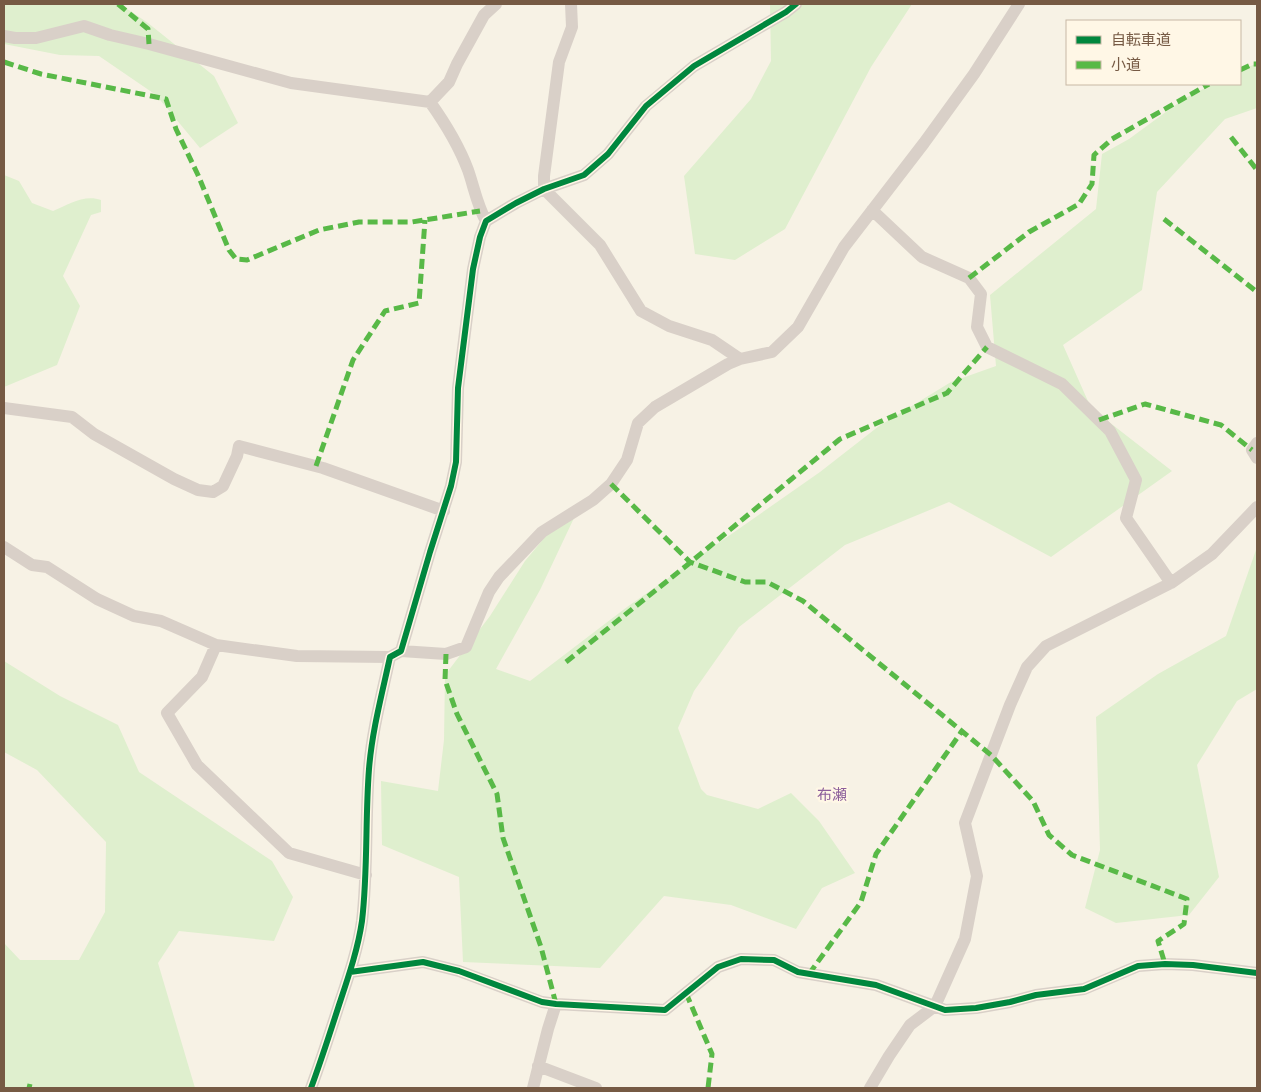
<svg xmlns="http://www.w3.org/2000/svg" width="1261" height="1092" font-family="'Asap Condensed','Noto Sans JP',sans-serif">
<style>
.green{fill:#dfefce}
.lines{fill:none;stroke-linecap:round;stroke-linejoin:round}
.street{stroke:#d9d0c8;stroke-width:12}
.quiet{stroke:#58b947;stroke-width:5;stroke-dasharray:10 5;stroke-linecap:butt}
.cycleway-casing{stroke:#fff7e6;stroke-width:9}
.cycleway{stroke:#00873e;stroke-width:6}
.labels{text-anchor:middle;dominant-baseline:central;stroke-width:4.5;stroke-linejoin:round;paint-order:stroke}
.neighbourhood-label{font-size:15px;fill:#8c5f9b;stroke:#fff7e6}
</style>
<rect width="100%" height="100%" fill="#f7f2e5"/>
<path class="green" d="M4 4H120L148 23 214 76 238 123 200 148 156 95 99 56 60 55 4 44Z
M770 4H912L871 67 785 229 735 260 695 254 684 176 751 99 771 61Z
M1257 63V108L1225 119 1157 192 1142 290 1063 345 1091 408 1172 471 1051 557 949 502 845 545 739 627 694 691 678 728 701 789 707 795 758 809 791 793 819 821 855 873 822 888 796 929 731 905 664 896 600 968 463 962 459 877 382 845 381 781 438 791 444 740 445 675 490 616 525 561 565 513 574 518 540 590 496 669 530 681 627 607 820 472 879 426 951 382 996 366 990 295 1096 209 1102 154 1129 139 1185 98 1213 84H1240V71Z
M4 175 19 181 32 203 53 211C68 205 84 194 101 200V212L91 215 63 276 80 306 57 365 4 387Z
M1257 547V689L1237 701 1197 765 1219 877 1189 915 1116 923 1085 908 1100 850 1096 717 1158 674 1226 636Z
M4 661 60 696 118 725 139 772 272 861 293 897 274 941 179 931 158 963 195 1088H4V943L20 960H79L105 912 106 842 37 770 4 752Z"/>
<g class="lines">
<path class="street" d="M571 4 572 27 559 62 544 176V189L600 245 641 311 669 326 712 340 740 359
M4 36 15 38H36L84 26 110 35 149 44 291 83 430 102C445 123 459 146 468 170 474 187 477 205 486 221
M430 102 449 82 457 64 484 15 496 4
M872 210 922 257 969 278 981 294 977 327 987 347 1062 384 1110 431 1136 480 1126 518 1171 583
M4 408 72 417 94 434 174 479 198 490 213 492 223 486 237 456 239 446 323 468 444 511
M1257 443 1252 450 1257 458
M4 547 32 565 47 567 97 599 134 616 161 621 216 645 297 656 390 657
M216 645 202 677 167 713 197 765 289 853 366 875
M401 651 446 654 466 647 489 592 499 577 542 532 593 500 611 484 627 460 638 423 655 407 728 364 740 359 772 352 798 327 844 247 924 143 974 74 1019 4
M350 972 423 962 459 971 542 1002 556 1004 665 1010 718 967 741 959 774 960 798 972 876 985 945 1010 976 1008 1010 1002 1036 995 1084 989 1138 966 1165 964 1193 965 1257 973
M538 1066 596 1088
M311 1088C321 1061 330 1033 339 1005 348 978 358 949 362 921 368 871 365 820 369 769 372 731 382 694 390 657L401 651 430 552 451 486 456 462 458 388 473 269 480 237 486 221 516 203 544 189 584 175 608 154 646 106 694 66 786 12 796 4
M533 1088 548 1029 556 1004
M870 1088 889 1056 910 1025 935 1006 965 939 977 876 965 823 1010 705 1027 667 1046 646 1171 583 1212 554 1257 507"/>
<path class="quiet" d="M118 4 148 29 149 44
M4 62 41 74 166 99 176 129 198 175 229 250 236 259 247 260 319 230 359 222H412L480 211
M1240 70 1253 64H1257
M1231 137 1257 170
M1164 219 1257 292
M969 278 1029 232 1079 204 1092 184 1094 155 1112 139 1209 84
M1099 420 1145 404 1221 425 1252 450
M316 466 353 360 385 311 419 303 425 220
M611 484 690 562 745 582H767L803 601 991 755 1033 801 1049 835 1072 855 1187 899 1184 924 1158 941 1165 964
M446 654 445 680 457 714 497 794 503 838 541 947 556 1004
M566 662 686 566 840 439 947 393 987 347
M809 974 861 902 876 854 962 731
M686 993 712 1054 708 1088
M29 1088 30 1084"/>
<defs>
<path id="cycleway" d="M350 972 423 962 459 971 542 1002 556 1004 665 1010 718 967 741 959 774 960 798 972 876 985 945 1010 976 1008 1010 1002 1036 995 1084 989 1138 966 1165 964 1193 965 1257 973
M311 1088C321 1061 330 1033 339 1005 348 978 358 949 362 921 368 871 365 820 369 769 372 731 382 694 390 657L401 651 430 552 451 486 456 462 458 388 473 269 480 237 486 221 516 203 544 189 584 175 608 154 646 106 694 66 786 12 796 4"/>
</defs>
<use href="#cycleway" class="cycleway-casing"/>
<use href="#cycleway" class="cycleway"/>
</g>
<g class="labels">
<g class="neighbourhood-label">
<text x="832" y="794">布瀬</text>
</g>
</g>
<rect width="1261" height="1092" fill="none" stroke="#765a44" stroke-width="10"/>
<rect x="1066" y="20" width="175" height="65" fill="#fff7e6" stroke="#c8b8a5"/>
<rect x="1076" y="36" width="25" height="8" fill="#00873e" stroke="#c8b8a5"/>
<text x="1111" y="45" font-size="15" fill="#765a44">自転車道</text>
<rect x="1076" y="61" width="25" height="8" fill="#58b947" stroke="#c8b8a5"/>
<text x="1111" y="70" font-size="15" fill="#765a44">小道</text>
</svg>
